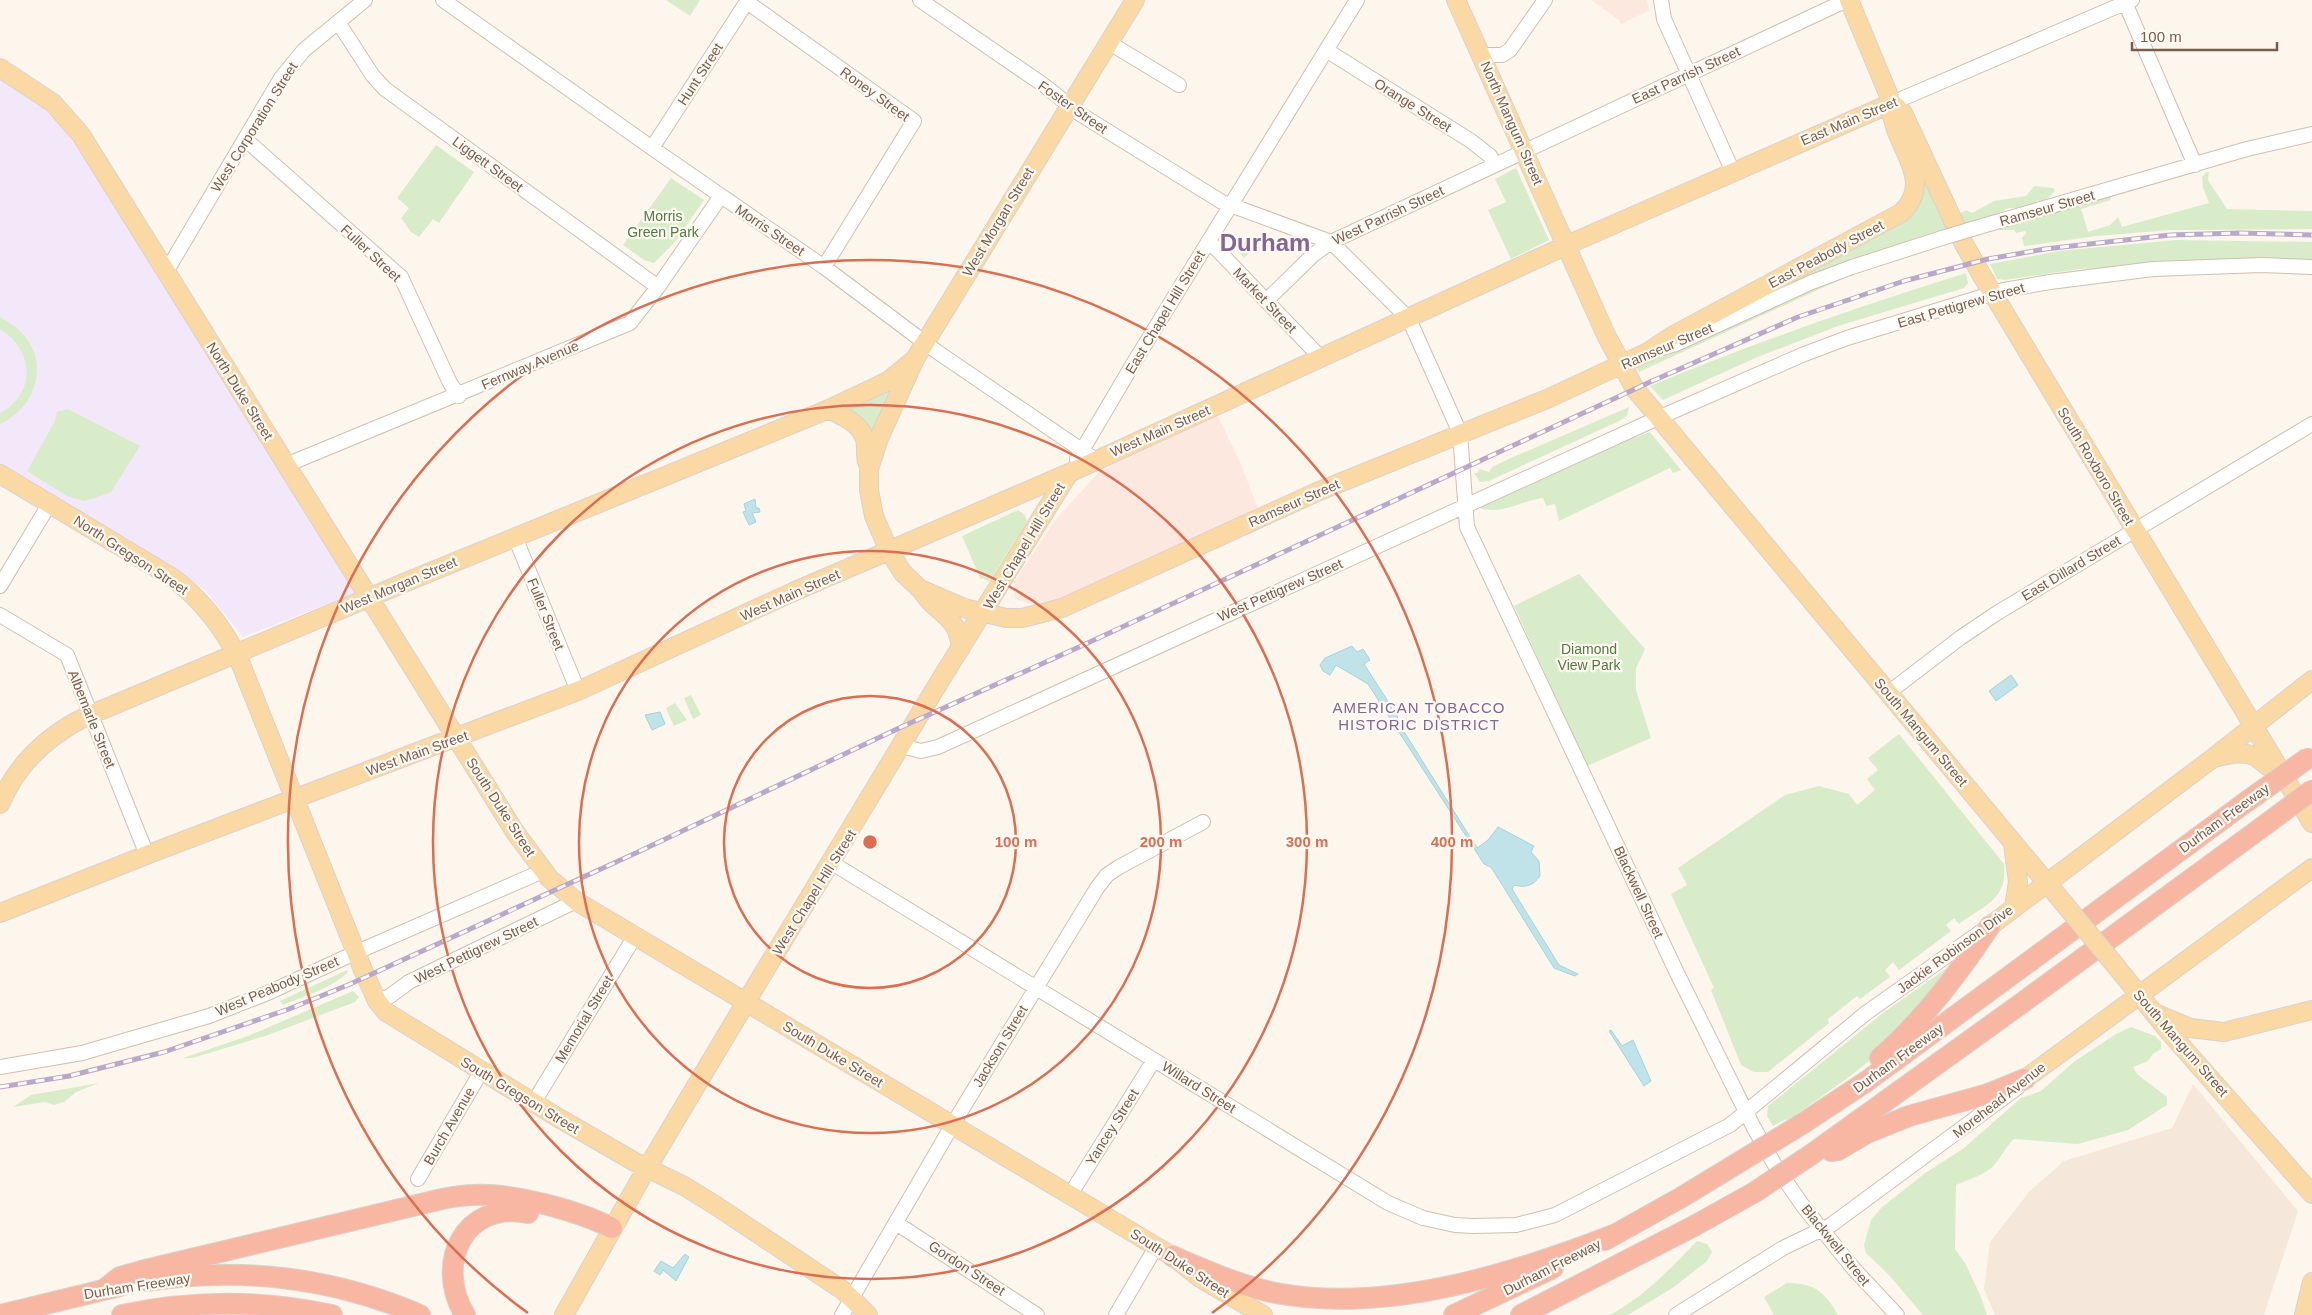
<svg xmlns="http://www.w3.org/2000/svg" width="2312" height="1315" font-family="Arial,sans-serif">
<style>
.residential{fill:#f5e8da}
.commercial{fill:#fde8e0}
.education{fill:#f3e8fa}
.green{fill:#d8ecc9}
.water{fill:#bfe3e8;stroke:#a5d3da}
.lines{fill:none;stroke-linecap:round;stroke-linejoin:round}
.minor-casing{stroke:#d1beb0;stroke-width:16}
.major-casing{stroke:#dad1cd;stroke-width:20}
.highway-casing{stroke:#dad1cd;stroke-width:22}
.minor{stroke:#fff;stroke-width:14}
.major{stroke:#fbd9a5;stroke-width:18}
.highway{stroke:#f7b7a3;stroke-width:20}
.rail-casing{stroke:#b9a8c9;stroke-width:5}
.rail{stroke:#fffaf3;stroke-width:3;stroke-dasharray:9;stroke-linecap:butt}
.minor-bridge-casing{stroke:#d1beb0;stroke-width:16;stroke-linecap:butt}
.major-bridge-casing{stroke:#dad1cd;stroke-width:20;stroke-linecap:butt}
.highway-bridge-casing{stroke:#dad1cd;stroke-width:22;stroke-linecap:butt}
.minor-bridge{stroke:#fff;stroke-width:14}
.major-bridge{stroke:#fbd9a5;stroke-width:18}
.highway-bridge{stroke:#f7b7a3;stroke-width:20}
.ring{fill:none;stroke:#dc6d51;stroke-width:2.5}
.labels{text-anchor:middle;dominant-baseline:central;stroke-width:4.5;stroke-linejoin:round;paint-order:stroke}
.street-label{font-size:14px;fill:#7a5c4d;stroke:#fffaf3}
.park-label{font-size:14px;fill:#537a41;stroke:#fffaf3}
.neighbourhood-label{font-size:15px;letter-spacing:1px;fill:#846695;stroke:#fffaf3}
.town-label{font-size:24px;font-weight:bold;fill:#846695;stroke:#fffaf3}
.centre{fill:#dc6d51;stroke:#fffaf3;stroke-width:2.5}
.ring-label{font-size:15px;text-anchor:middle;font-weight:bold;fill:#dc6d51;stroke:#fffaf3;stroke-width:4.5;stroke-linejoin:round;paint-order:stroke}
</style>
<rect width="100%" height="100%" fill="#fdf6ec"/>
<path class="residential" d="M2193 1084 2298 1211 2264 1315H1995L1984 1289 1990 1242 2029 1192 2064 1161 2172 1128Z"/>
<path class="commercial" d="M1591 0H1646L1650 10 1621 24 1619 20Z
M1216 412 1241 464 1260 514 1068 599 1028 603 1015 599 1014 582 1056 519 1100 471Z"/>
<path class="education" d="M0 79 32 96 59 122 104 187 355 593 243 637 205 590 172 568 0 464Z"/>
<path class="green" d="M666 0H700L690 16Z
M1901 122 1948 230 1828 269 1767 294 1912 211Z
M436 145 474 172 439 223 433 219 419 237 411 232 401 218 409 208 397 198Z
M1516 168 1549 240 1511 259 1488 210 1506 202 1495 179Z
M2206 172H2209L2208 180 2227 209 2312 211V229L2171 230 2097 236 2024 246 2022 238 2026 233 2025 231 2016 233 2014 230H1997L2111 196V199L2108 201 2081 209 2088 232 2110 225 2118 217 2122 227 2209 203 2203 187 2202 177Z
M671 178 704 200 675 242 654 263 644 260 623 245Z
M2034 186 2053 188 2055 191 2047 199 2040 202 2038 200 2033 204 2017 208H2008L1997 215 1962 225 1957 215 1966 210 1972 213 1994 201 2026 196Z
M1233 239 1250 241 1252 250 1244 258 1232 244Z
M2176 240 2312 242V262L2195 260 2131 265 2002 284 2086 269 2087 268 2005 280 1997 279 1990 264 2059 251Z
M1946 244 1844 278 1639 372 1637 369 1639 366 1809 290 1857 271Z
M1966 273 1968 283 1964 288 1838 326 1755 358 1663 400 1650 386C1754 343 1859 306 1966 273Z
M0 317C10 323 20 329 27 339 49 370 32 410 0 424V413C37 393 34 350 0 329Z
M888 390 891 393 872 437 841 410Z
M1629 407 1627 416 1619 421 1489 481 1480 482 1474 473H1477L1480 469 1489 472 1492 467 1511 458Z
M68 409 140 446 111 492 92 499 83 501 67 496 27 471 54 423 57 412Z
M1650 432 1681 470 1673 473 1670 468 1559 521 1555 504 1546 506 1543 498C1520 501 1503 515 1480 508L1626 441Z
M1018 510 1025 515 1027 521 989 582 982 578 981 580 962 536Z
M1579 574 1645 649 1636 668V690L1651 738 1587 766 1514 606Z
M691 695 701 715 693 719 684 698Z
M675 703 687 720 674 726 666 708Z
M1899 734 2004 864C2008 900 1984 905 1959 924L1954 918 1946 925 1951 931 1899 970 1893 962 1885 970 1890 977 1860 999 1857 996 1828 1019 1829 1023 1768 1072H1754L1741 1065 1711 990 1714 988 1671 894 1687 885 1678 868 1785 795 1819 786 1849 794 1857 805 1875 790 1867 779 1878 770 1868 758Z
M1954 963 1887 1047 1849 1077 1787 1121 1786 1119 1773 1126 1767 1116 1768 1106 1883 1013Z
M347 970 348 972C331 989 304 996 283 1005L280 1001Z
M353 991 359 997 355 1002 268 1035 193 1058H183L248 1036Z
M2131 1027 2155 1036 2161 1042V1049L2153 1054 2148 1061 2133 1067 2137 1074 2167 1097V1105L2128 1130 2078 1144 2014 1139C2006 1146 2002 1156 1995 1164 1986 1175 1969 1179 1956 1185L1955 1249 1965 1263 1981 1297 1987 1315H1923L1888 1274 1866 1253 1864 1245 1871 1220 1882 1207 1924 1174 1964 1148 2021 1098 2041 1091 2075 1061 2116 1034Z
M99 1083 76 1092 64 1102 54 1105 45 1102 13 1107 31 1095Z
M1697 1241 1707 1244 1712 1252 1707 1261 1674 1287 1628 1315H1609C1643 1298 1671 1268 1697 1241Z
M1787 1283C1815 1283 1825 1292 1838 1315H1774L1764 1297Z"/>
<path class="water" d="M755 499 756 508H759L760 512 752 513 756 522 749 525 743 512 746 511 744 504Z
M1352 646 1357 652 1363 649 1370 660 1364 664 1398 717 1396 719 1477 848 1488 840 1498 827 1534 846 1531 852 1539 861 1540 876C1533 886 1525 888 1514 885L1512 889 1559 965 1578 974 1575 976 1554 968 1491 867 1484 864 1368 684 1336 665 1330 675 1323 671 1320 665 1325 658Z
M2011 675 2018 685 1996 701 1989 691Z
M660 712 665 724 652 730 645 715Z
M1611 1030 1622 1046 1633 1040 1651 1081 1644 1086 1609 1031Z
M685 1254 689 1257 676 1281 663 1270 660 1275 654 1271 661 1261 673 1268Z"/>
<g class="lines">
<defs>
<path id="minor" d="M443 0 652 148 824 267 936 351 1096 460
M920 0 1045 86 1080 114 1222 202 1331 242 1409 319 1460 433 1467 527 1677 973 1753 1126 1776 1167 1803 1206 1853 1268 1897 1315
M1661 0 1664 19 1733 172
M2124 0 2195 165
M747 2 914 121 824 267
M338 22 373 76 385 89 658 287
M1108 42 1179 85
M1326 50 1471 141 1490 156 1495 165
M1482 55H1502L1510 50 1545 0
M1892 103 2132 0
M245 139 401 277 450 383 459 396
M652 148 748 0
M1972 229 2247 149 2312 134
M1209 241 1321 358
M166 272 281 78 304 50 365 0
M1266 301 1313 255 1331 242 1847 0
M1658 349 1676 344 1812 282 1852 267 1942 238
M1077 459 1133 364 1357 0
M286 465 630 323 658 287 721 196
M515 537 578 691
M0 586 50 503
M0 615 67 655 147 855
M1888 693 1960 638 1997 613 2312 424
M902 746 921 751 938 747 1658 418 1802 355 1847 338 2004 290 2050 282 2153 269 2261 265 2312 267
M832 863 1388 1203 1423 1218 1455 1225 1473 1226 1516 1225 1555 1215 1730 1125 1866 1013 1982 931
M377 1001 390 996 409 982 576 901
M0 1067 82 1053 209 1016 270 992 357 952 543 871
M534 1102 635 936
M418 1179 481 1072
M1070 1195 1154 1060
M896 1223 1037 1315
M842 1315 953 1124 1097 888 1107 875 1119 867 1203 822
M1116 1315 1156 1247
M1676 1315 1783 1248 1831 1225 2018 1087"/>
<path id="major" d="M1456 0 1606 335 1635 389 2061 900
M0 68 53 103 81 135 515 832 549 878 576 901 1070 1195 1172 1256 1200 1278 1263 1315
M1892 103 1903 113 1964 244 1981 274 2312 823
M915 359 879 438 869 469V490L874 516 889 551 903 573 920 589 964 608 1006 618H1022L1062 608 1317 492 1547 399 1648 352 1672 336 1901 213C1934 182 1899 151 1893 119 1891 114 1892 108 1892 103L1849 0
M829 409C843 417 859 422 865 439 867 446 865 454 867 462
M0 474 173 578C203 601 224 628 240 662L363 970 377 1001 386 1012 557 1117 635 1162 684 1186 715 1205 844 1291 868 1315
M923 593C940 617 957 614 961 648
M2214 758C2227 755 2243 750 2256 757 2265 763 2268 770 2279 770
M0 804C17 764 47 736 85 717L411 580 829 409 888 381 915 359 1135 0
M2013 844 2018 882 2014 907
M0 913 154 852 578 691 793 592 1069 473 1576 241 1892 103
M1990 926 2213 758 2312 680
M2115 965 2170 1033 2312 1194
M2157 1014 2190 1028 2224 1032 2312 1010
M2025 1079 2312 868
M564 1315 640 1180 746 1002 941 679 1069 473
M2304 1315 2312 1282"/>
<path id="highway" d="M1880 1058C1923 1021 1959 973 1990 926
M1802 1124 1867 1081 2246 802
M1831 1151 1838 1150 1867 1133 1909 1116 1988 1094 2025 1079
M1812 1154 2022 1003 2265 825
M1605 1240 1682 1197
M1172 1256C1205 1270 1240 1286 1276 1293 1387 1314 1513 1274 1616 1234
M148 1281C240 1266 335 1278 420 1315
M106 1288 120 1277 141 1271 442 1199C453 1197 463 1195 473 1195 510 1192 579 1211 612 1228
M0 1315 120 1286
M122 1315C192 1300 263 1300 332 1315
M465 1315C434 1264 464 1200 528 1213
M1454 1315 1553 1268
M1521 1315 1694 1226"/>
</defs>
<use href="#minor" class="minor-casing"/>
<use href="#major" class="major-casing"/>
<use href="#highway" class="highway-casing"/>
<use href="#minor" class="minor"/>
<use href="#major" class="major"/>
<use href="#highway" class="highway"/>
<defs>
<path id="rail" d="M0 1087 69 1076 164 1052 289 1009 348 985 638 852 897 729 1079 647 1650 382 1798 317 1904 281 1988 259 2045 249 2170 235 2240 233 2312 235"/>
</defs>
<use href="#rail" class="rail-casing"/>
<use href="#rail" class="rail"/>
<defs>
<path id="minor-bridge" d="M1942 238 1972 229"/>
<path id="major-bridge" d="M2061 900 2115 965"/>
<path id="highway-bridge" d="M2246 802 2308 758
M2265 825 2312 790
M1682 1197 1802 1124
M1694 1226 1755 1192 1812 1154"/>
</defs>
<use href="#minor-bridge" class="minor-bridge-casing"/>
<use href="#major-bridge" class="major-bridge-casing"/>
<use href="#highway-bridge" class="highway-bridge-casing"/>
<use href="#minor-bridge" class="minor-bridge"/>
<use href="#major-bridge" class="major-bridge"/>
<use href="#highway-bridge" class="highway-bridge"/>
</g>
<g class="ring">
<circle cx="870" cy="842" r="146"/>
<circle cx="870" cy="842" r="291"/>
<circle cx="870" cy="842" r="437"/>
<path d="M528 1313A582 582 0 1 1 1212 1313"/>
</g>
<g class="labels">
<g class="street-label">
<text transform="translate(700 74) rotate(-57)">Hunt Street</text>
<text transform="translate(1686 75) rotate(-25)">East Parrish Street</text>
<text transform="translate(875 94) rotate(36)">Roney Street</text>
<text transform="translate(1413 105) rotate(32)">Orange Street</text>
<text transform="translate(1073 107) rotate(35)">Foster Street</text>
<text transform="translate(1849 121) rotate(-23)">East Main Street</text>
<text transform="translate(1512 123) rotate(66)">North Mangum Street</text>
<text transform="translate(254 127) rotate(-58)">West Corporation Street</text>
<text transform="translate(488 164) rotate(36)">Liggett Street</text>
<text transform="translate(2047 208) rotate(-16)">Ramseur Street</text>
<text transform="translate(1388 215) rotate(-25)">West Parrish Street</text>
<text transform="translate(998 222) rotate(-59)">West Morgan Street</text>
<text transform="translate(770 230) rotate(34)">Morris Street</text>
<text transform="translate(371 253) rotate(43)">Fuller Street</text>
<text transform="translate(1826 254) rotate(-28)">East Peabody Street</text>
<text transform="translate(1265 300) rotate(46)">Market Street</text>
<text transform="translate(1961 305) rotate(-16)">East Pettigrew Street</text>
<text transform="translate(1165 312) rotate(-59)">East Chapel Hill Street</text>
<text transform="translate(1667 346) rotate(-23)">Ramseur Street</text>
<text transform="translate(530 365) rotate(-23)">Fernway Avenue</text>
<text transform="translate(240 391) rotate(58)">North Duke Street</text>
<text transform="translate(1160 431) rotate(-24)">West Main Street</text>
<text transform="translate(2096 466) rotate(59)">South Roxboro Street</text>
<text transform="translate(1294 503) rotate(-24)">Ramseur Street</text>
<text transform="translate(1024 546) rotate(-59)">West Chapel Hill Street</text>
<text transform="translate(131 555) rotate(33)">North Gregson Street</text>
<text transform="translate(2071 568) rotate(-31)">East Dillard Street</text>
<text transform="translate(399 585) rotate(-23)">West Morgan Street</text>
<text transform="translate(1280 590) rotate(-24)">West Pettigrew Street</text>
<text transform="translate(790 595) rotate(-24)">West Main Street</text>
<text transform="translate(546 614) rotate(68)">Fuller Street</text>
<text transform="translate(92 719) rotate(68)">Albemarle Street</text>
<text transform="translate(1921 732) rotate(50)">South Mangum Street</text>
<text transform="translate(417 753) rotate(-20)">West Main Street</text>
<text transform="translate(501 807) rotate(57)">South Duke Street</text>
<text transform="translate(2224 818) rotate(-36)">Durham Freeway</text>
<text transform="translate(814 892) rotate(-58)">West Chapel Hill Street</text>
<text transform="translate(1639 892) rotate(65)">Blackwell Street</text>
<text transform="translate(1955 949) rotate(-36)">Jackie Robinson Drive</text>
<text transform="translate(476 950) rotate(-26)">West Pettigrew Street</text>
<text transform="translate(277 986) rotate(-23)">West Peabody Street</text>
<text transform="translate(584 1019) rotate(-59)">Memorial Street</text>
<text transform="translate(2181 1043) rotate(49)">South Mangum Street</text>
<text transform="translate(1000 1046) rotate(-59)">Jackson Street</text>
<text transform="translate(833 1054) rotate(31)">South Duke Street</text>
<text transform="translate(1898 1058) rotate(-36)">Durham Freeway</text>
<text transform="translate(1199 1087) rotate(32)">Willard Street</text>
<text transform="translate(520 1095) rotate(31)">South Gregson Street</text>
<text transform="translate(1999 1100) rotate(-38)">Morehead Avenue</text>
<text transform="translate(449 1126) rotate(-60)">Burch Avenue</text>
<text transform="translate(1112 1127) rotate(-58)">Yancey Street</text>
<text transform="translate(1836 1245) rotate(51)">Blackwell Street</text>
<text transform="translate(1180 1263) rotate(33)">South Duke Street</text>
<text transform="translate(1552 1267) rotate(-27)">Durham Freeway</text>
<text transform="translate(967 1268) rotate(33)">Gordon Street</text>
<text transform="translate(137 1286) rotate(-9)">Durham Freeway</text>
</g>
<g class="park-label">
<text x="663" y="216">Morris<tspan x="663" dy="16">Green Park</tspan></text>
<text x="1589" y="649">Diamond<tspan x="1589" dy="16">View Park</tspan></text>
</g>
<g class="neighbourhood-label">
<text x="1419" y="707">AMERICAN TOBACCO<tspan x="1419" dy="17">HISTORIC DISTRICT</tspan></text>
</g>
<g class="town-label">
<text x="1265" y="242">Durham</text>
</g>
</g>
<circle cx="870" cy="842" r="8" class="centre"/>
<g class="ring-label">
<text x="1016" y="847">100 m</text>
<text x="1161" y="847">200 m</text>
<text x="1307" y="847">300 m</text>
<text x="1452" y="847">400 m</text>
</g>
<path d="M2132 42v8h145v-8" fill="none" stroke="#7a5c4d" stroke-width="2.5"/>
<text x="2140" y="42" font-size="15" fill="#7a5c4d" stroke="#fffaf3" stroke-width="4" paint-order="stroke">100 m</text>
</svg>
